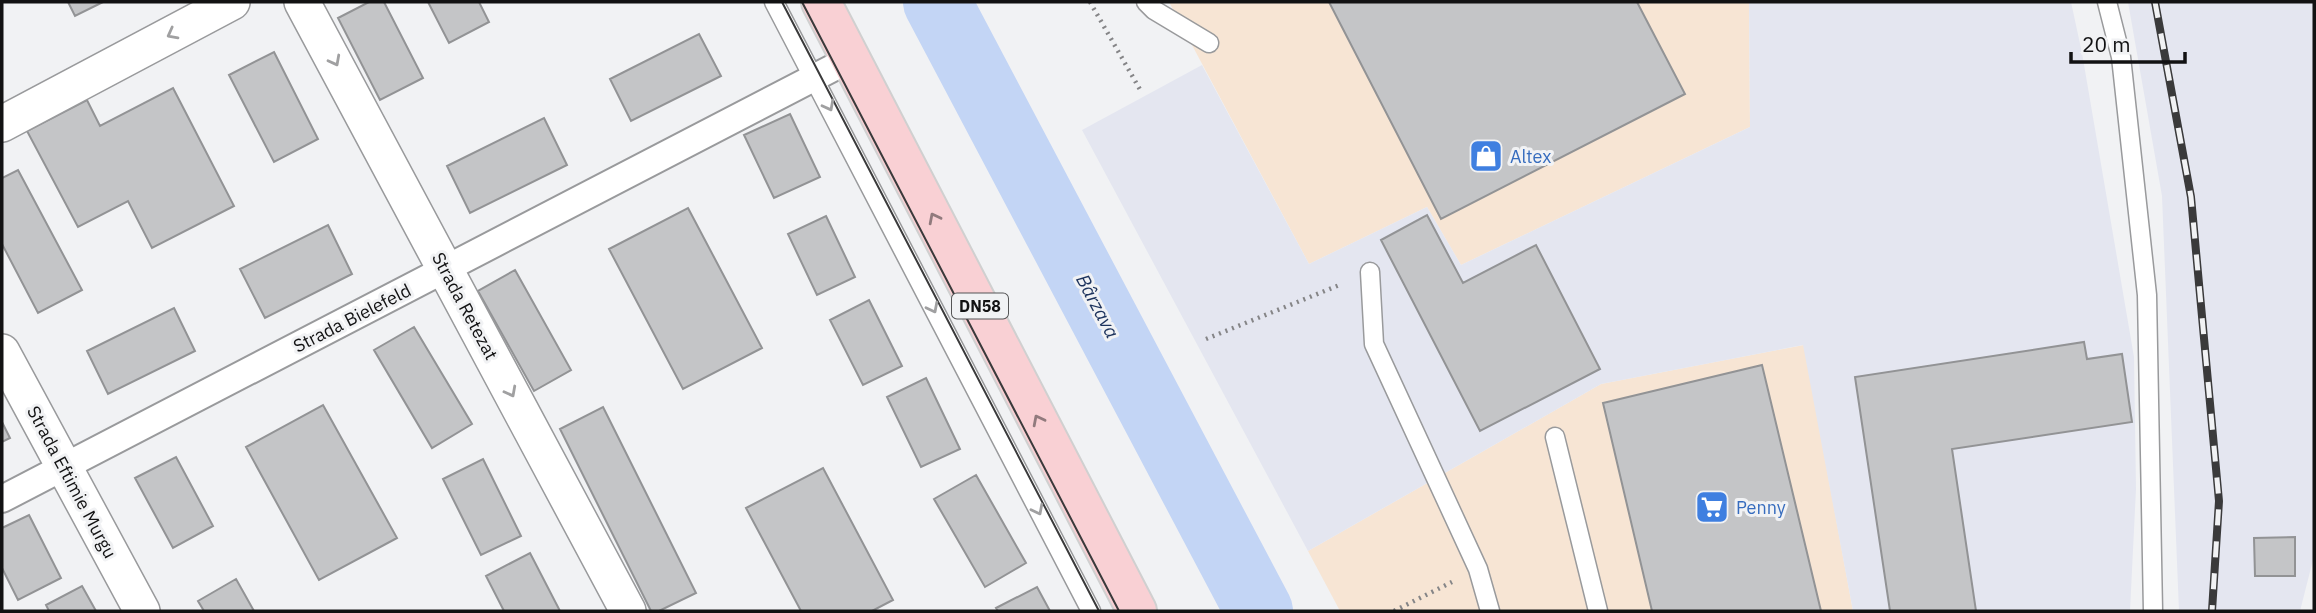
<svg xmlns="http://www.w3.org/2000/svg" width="2316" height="613" font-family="'IBM Plex Sans',sans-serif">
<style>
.commercial{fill:#f7e5d4}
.built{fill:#e4e6f0}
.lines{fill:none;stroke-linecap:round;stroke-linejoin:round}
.river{stroke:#c3d5f5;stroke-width:68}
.building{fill:#c4c5c7;stroke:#929395;stroke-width:2}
.service-casing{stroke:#999a9c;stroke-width:21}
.pedestrian-casing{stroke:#999a9c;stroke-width:30}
.minor-casing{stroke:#999a9c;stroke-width:38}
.primary-casing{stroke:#d0d0d0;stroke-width:42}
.path{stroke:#858587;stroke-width:4.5;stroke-dasharray:2 5;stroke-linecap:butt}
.service{stroke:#fff;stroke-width:18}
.pedestrian{stroke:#fff;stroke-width:26}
.minor{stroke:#fff;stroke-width:35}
.primary{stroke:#f9d0d4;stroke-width:38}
.tram{stroke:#3a3a3b;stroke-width:2}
.rail-casing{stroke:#3a3a3b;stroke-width:8}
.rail{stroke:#f1f2f4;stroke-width:5;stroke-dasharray:16;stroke-linecap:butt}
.oneway{stroke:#a0a0a1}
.oneway2{stroke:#917a7d}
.labels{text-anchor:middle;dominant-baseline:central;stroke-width:6;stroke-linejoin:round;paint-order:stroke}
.shield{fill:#f1f2f4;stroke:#555556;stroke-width:2}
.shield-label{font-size:16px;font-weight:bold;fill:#121213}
.shop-label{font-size:18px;fill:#366cbe;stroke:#f1f2f4;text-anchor:start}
.street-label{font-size:18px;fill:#121213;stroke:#f1f2f4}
.water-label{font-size:19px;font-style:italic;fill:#1d335d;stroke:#f1f2f4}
</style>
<rect width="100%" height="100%" fill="#f1f2f4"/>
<path class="commercial" d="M1169 2H1749L1750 127 1461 265 1427 207 1309 264Z
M1804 345 1853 611H1340L1308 551 1601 384Z"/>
<path class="built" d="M1749 2H2071L2082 53 2134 357 2136 489 2130 611H1853L1803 345 1601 384 1308 551 1082 130 1202 65 1309 264 1427 207 1461 265 1750 127Z
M2128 2H2314V556L2300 611H2179L2162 196Z"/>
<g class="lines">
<path class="river" d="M937 2 1259 611"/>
</g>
<path class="building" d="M68 2H103L75 16Z
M369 2H384L423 78 380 100 338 18Z
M428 2H479L489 22 449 43Z
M1329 2H1637L1685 94 1441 219Z
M699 34 721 76 631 121 610 79Z
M274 52 318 139 274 162 229 75Z
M173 88 234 206 152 248 128 201 78 227 27 131 87 100 100 126Z
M790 114 820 177 774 198 744 135Z
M544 118 567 165 470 213 447 166Z
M18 170 82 290 38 313 2 244V178Z
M688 208 762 348 683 389 609 249Z
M1427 215 1463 283 1536 245 1600 369 1480 431 1381 240Z
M826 216 855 277 817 295 788 234Z
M328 225 352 274 265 318 240 269Z
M515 270 571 370 534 391 478 291Z
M869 300 902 366 863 385 830 320Z
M174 308 195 351 108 394 87 351Z
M414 327 472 424 432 448 374 350Z
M2084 342 2087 359 2122 354 2132 422 1952 449 1976 611H1890L1855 377Z
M1762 365 1821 611H1652L1603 403Z
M926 378 960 449 921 467 887 397Z
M323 405 397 538 319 580 246 447Z
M603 407 696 593 659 611H651L560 429Z
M2 422 10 438 2 442Z
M176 457 213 526 173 548 135 478Z
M483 459 521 536 481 555 443 479Z
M823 468 893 600 872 611H801L746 508Z
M976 475 1026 563 985 587 934 499Z
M29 515 61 578 18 600 2 568V528Z
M2295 537V576H2255L2254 538Z
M530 553 560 611H504L486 576Z
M236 579 254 611H204L198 601Z
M82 586 96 611H49L46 605Z
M1037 587 1050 611H998L996 608Z"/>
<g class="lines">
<defs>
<path id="service" d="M774 2 1091 611
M1146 2 1154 10 1209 43
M2107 2 2121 57 2147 295 2153 611
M1370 272 1374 344 1478 569 1490 611
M1555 437 1598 611"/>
<path id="pedestrian" d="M2 499 852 58"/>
<path id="minor" d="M302 2 628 611
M2 124 232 2
M2 352 142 611"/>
<path id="primary" d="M821 2 1137 611"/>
</defs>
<use href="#service" class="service-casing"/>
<use href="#pedestrian" class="pedestrian-casing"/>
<use href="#minor" class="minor-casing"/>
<use href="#primary" class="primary-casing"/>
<path class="path" d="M1090 2 1142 93
M1206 339 1342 284
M1394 611 1452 582"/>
<use href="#service" class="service"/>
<use href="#pedestrian" class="pedestrian"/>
<use href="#minor" class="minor"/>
<use href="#primary" class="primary"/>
<path class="tram" d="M782 2 1099 611
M802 2 1119 611"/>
<defs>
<path id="rail" d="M2155 2 2191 197 2219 501 2212 611"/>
</defs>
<use href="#rail" class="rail-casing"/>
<use href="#rail" class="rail"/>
</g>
<defs><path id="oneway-chevron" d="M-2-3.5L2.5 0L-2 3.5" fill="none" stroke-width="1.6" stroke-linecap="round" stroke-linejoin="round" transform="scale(1.75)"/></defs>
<g class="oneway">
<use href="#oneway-chevron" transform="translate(172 34) rotate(152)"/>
<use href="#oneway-chevron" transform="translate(335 61) rotate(62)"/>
<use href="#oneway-chevron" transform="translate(829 106) rotate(62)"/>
<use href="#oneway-chevron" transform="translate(933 308) rotate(63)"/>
<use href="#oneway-chevron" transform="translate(511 392) rotate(62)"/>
<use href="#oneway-chevron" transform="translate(1038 510) rotate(63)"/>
</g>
<g class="oneway2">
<use href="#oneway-chevron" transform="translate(934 218) rotate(-117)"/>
<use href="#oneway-chevron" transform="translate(1038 420) rotate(-117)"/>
</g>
<defs>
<symbol id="shop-square" viewBox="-11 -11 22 22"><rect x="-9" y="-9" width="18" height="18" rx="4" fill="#3f7fe0" stroke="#f1f2f4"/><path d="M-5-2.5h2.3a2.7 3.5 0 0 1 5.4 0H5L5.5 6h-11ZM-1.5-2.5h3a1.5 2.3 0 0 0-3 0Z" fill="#fff"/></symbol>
<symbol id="supermarket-square" viewBox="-11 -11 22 22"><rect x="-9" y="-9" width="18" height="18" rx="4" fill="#3f7fe0" stroke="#f1f2f4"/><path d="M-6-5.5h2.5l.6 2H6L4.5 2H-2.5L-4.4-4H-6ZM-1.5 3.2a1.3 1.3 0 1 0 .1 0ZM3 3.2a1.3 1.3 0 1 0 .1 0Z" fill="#fff"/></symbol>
</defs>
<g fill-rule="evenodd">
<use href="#shop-square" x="1467" y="137" width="38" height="38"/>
<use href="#supermarket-square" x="1693" y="488" width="38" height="38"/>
</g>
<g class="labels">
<rect class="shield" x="952" y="293.5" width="56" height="25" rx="5"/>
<g class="shield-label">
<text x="980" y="306">DN58</text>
</g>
<g class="shop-label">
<text x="1510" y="156">Altex</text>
<text x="1736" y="507">Penny</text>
</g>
<g class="street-label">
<text transform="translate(465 306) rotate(62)">Strada Retezat</text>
<text transform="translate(352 318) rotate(-27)">Strada Bielefeld</text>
<text transform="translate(72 482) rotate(62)">Strada Eftimie Murgu</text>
</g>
<g class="water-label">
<text transform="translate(1098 306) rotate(62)">Bârzava</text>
</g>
</g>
<rect width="2316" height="613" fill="none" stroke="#121213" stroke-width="7"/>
<path d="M2071 52v10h114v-10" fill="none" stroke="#121213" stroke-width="3.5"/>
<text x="2082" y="52" font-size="21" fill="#121213" stroke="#f1f2f4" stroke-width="5" paint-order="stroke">20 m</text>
</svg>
